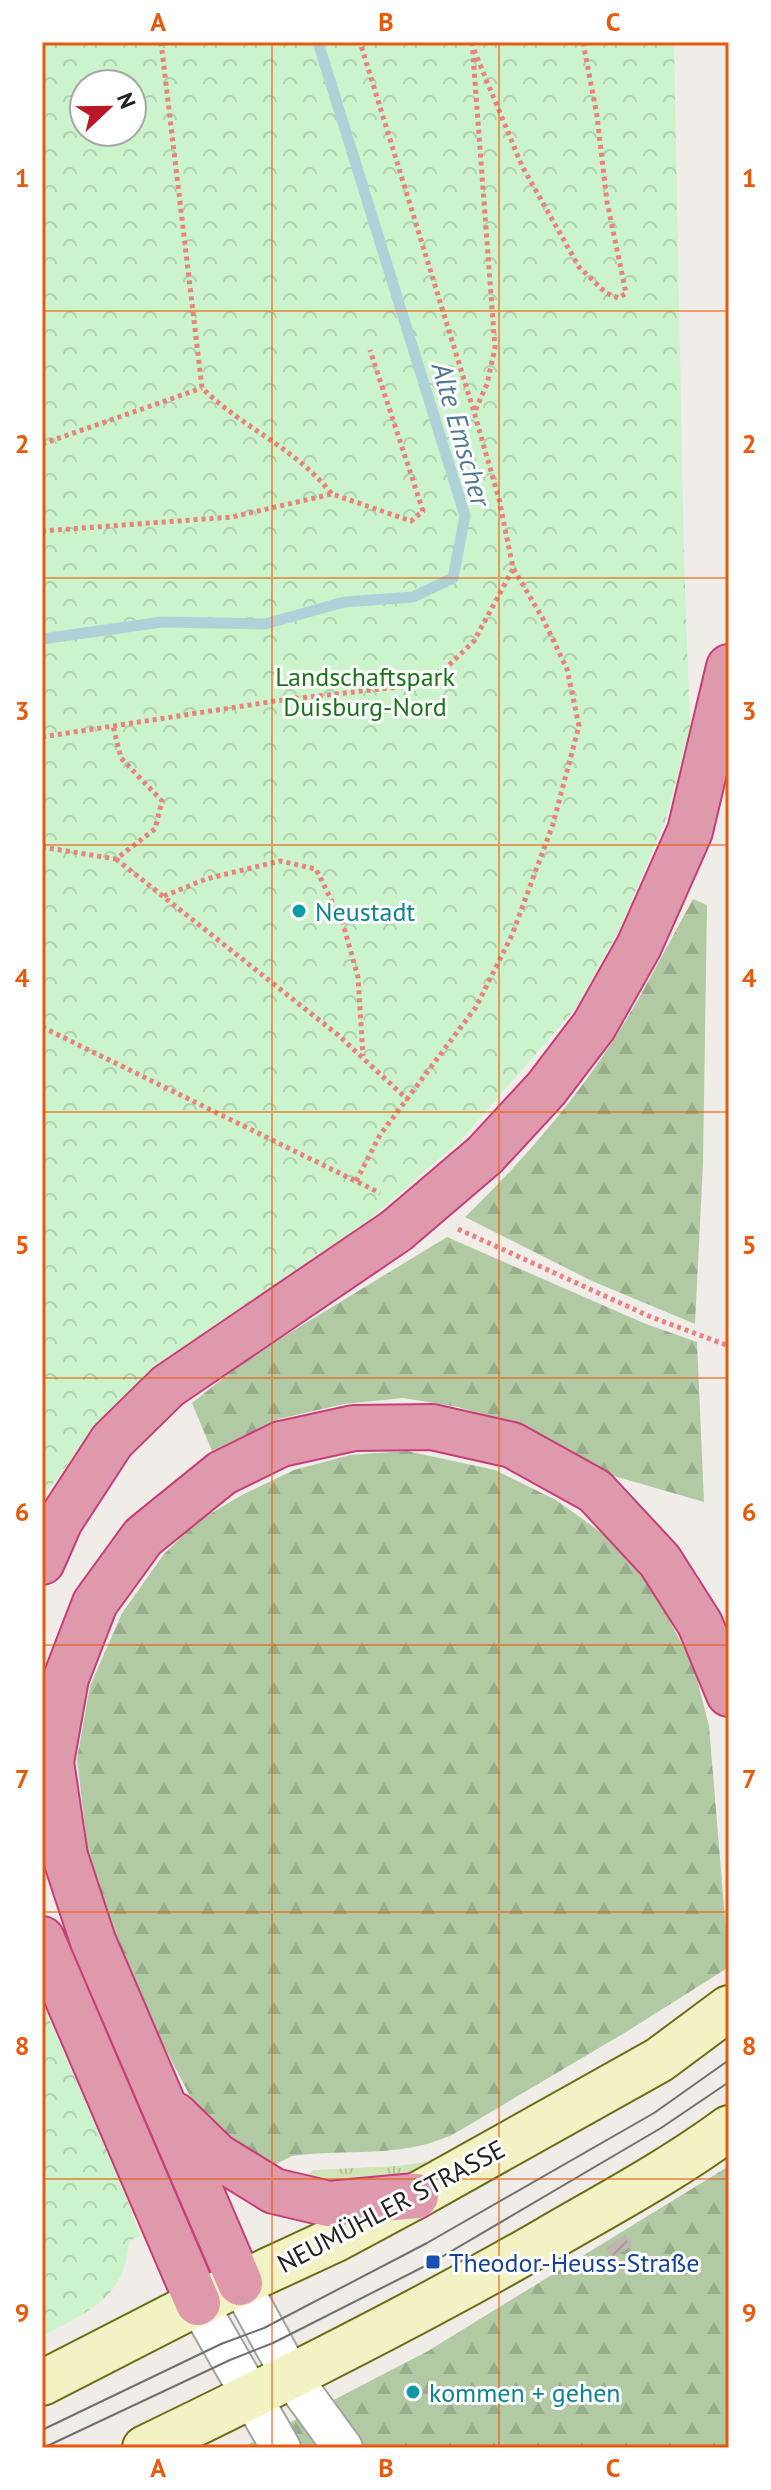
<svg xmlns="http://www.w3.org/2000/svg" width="771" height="2490" font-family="'PT Sans',sans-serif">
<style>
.grass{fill:url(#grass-tufts)}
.forest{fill:url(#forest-firs)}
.park{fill:url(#park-crowns);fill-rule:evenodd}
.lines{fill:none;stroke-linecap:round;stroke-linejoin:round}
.stream{stroke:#afd2d8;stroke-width:11}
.building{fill:url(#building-hatch);stroke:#c0b4ad;stroke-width:2}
.tertiary-casing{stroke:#a2a2a2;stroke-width:42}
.secondary-casing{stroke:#6a6d13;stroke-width:48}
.motorway-casing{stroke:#c73d77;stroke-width:48}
.path{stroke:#ea8380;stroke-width:5;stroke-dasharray:4 4;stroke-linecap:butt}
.tertiary{stroke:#fff;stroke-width:38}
.secondary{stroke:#f3f2c4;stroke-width:44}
.motorway{stroke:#de9aac;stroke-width:44}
.tram{stroke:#6f6f6f;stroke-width:2}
.motorway-bridge-casing{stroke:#c73d77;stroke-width:48;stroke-linecap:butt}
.motorway-bridge{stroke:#de9aac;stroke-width:44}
.grid{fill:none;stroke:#e8590c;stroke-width:2;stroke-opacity:0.55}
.culture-dot{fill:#0f9aa8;stroke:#fff;stroke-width:3}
.transit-dot{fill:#1a4fb4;stroke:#fff;stroke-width:3}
.labels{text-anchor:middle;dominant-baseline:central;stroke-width:6;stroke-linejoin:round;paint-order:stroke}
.park-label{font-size:26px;fill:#19741a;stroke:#fff}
.culture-label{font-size:26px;fill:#0d838f;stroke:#fff;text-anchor:start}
.street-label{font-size:26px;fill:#212121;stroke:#fff}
.transit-label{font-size:26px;fill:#164399;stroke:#fff;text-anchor:start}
.water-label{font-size:28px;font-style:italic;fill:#517997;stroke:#fff}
.neatline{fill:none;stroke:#e8590c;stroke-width:3}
.grid-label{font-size:26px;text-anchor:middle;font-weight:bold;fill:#e8590c}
</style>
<defs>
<pattern id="grass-tufts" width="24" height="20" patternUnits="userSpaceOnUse" patternTransform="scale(2)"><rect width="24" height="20" fill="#d0e4b5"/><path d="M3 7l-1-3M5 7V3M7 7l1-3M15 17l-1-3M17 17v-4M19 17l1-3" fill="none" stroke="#b2c39b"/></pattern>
<pattern id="forest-firs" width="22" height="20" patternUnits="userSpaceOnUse" patternTransform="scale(2)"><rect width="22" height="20" fill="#b1caa3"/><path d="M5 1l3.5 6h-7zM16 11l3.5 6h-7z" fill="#98ad8c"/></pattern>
<pattern id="park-crowns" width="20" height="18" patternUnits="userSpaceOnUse" patternTransform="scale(2)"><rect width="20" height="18" fill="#ccf4cc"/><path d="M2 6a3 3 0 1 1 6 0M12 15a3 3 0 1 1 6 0" fill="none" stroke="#afd1af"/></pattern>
<pattern id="building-hatch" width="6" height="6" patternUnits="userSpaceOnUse" patternTransform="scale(2)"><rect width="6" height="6" fill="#bdb6b2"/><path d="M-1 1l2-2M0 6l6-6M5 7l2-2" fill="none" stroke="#a29c99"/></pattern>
</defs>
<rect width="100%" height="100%" fill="#f0ede9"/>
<path class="grass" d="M426 2162 428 2164 407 2176 350 2190 305 2176 314 2170 397 2166Z"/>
<path class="forest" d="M693 899 707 905 703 1164 695 1324 592 1281 465 1217C523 1161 575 1101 618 1033 645 990 668 944 693 899Z
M447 1237 646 1324 697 1342 704 1502 614 1476 519 1425 458 1407 403 1398 344 1404 279 1419 212 1451 192 1403 250 1357Z
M407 1451 495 1470 556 1500 609 1538 655 1592 694 1668 709 1726 729 1967 626 2032 452 2135C397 2159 349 2148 292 2156L278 2163 269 2175 219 2138 190 2096 150 2019 112 1934 88 1851 77 1759 90 1686 122 1613 164 1554 198 1521 242 1495 294 1470 350 1455Z
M729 2166V2448H241L428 2351Z"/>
<path class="park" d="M42 42H674L684 558 690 728 665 822 620 928 576 1008 461 1140 369 1220 152 1368 98 1423 42 1498ZM84 84H132V132H84Z
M42 2003 124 2190 140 2236 129 2241C125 2300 87 2311 42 2337Z"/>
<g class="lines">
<path class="stream" d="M42 639 162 622 265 624 344 602 413 597 453 578 465 516 318 42"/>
</g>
<path class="building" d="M625 2236 631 2245 613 2257 607 2248Z"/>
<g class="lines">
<defs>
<path id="tertiary" d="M240 2283 292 2378 343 2448
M198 2303 281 2448"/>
<path id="secondary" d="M42 2383 198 2303 334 2240 416 2196 659 2060 729 2008
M145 2448C282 2382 416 2315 548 2239 610 2203 672 2170 729 2128"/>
<path id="motorway" d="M485 1155 546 1089 594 1026 639 946 690 831 729 667
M42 1562 60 1521 112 1441 168 1386 396 1231
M42 1939 198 2303
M175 2115 217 2156 274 2191 329 2204 416 2196
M240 2283 93 1941 65 1856 51 1762 66 1678 95 1603 143 1537 222 1473 281 1444 354 1428 432 1427 512 1445 595 1491 660 1561 700 1624 729 1694"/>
</defs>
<use href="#tertiary" class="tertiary-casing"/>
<use href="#secondary" class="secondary-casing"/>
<use href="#motorway" class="motorway-casing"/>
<path class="path" d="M161 42 202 388C244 429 293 446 332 494
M472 42 495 348 487 384 475 411
M474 50 522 166 579 267 606 293 619 298 626 293 607 202 597 116 583 42
M42 444 202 388
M42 531 232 517 332 494 411 521 423 511 370 350
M42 737 282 700 399 687 444 670 474 641 513 569
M42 847 116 859 155 829 162 801 121 758 113 726
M116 859 338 1035 408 1100
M164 896 206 879 280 861 316 869 343 924 358 977 363 1056
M42 1027 380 1193
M356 1181 380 1135 476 1007 512 935 553 824 579 726 567 669 543 619 513 568 499 499 474 412 360 42
M458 1229 651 1317 729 1346"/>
<use href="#tertiary" class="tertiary"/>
<use href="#secondary" class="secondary"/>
<use href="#motorway" class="motorway"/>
<path class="tram" d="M42 2430 221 2344 264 2328 427 2243 654 2113 729 2060
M43 2448 230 2360 273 2343 433 2262 661 2128 729 2082"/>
<defs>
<path id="motorway-bridge" d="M396 1231 485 1155"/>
</defs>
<use href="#motorway-bridge" class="motorway-bridge-casing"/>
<use href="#motorway-bridge" class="motorway-bridge"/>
</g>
<path class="grid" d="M272 42V2448M499 42V2448M42 311H729M42 578H729M42 845H729M42 1112H729M42 1378H729M42 1645H729M42 1912H729M42 2179H729"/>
<g class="culture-dot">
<circle cx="299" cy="911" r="8"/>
<circle cx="413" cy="2392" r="8"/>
</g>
<rect class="transit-dot" x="425" y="2254" width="16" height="16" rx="4"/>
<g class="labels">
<g class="park-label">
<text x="365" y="676">Landschaftspark<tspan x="365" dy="30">Duisburg-Nord</tspan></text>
</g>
<g class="culture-label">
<text x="315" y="911">Neustadt</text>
<text x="429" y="2392">kommen + gehen</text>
</g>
<g class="street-label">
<text transform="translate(391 2206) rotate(-28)">NEUMÜHLER STRASSE</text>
</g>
<g class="transit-label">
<text x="449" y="2262">Theodor-Heuss-Straße</text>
</g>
<g class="water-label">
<text transform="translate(462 434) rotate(74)">Alte Emscher</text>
</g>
</g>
<rect width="771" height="2490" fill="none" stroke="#ffffff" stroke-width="88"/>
<g transform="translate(108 108) rotate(68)"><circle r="38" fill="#ffffff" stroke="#a6a6a6" stroke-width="2"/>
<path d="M0-6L14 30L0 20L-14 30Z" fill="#ba1825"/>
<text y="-12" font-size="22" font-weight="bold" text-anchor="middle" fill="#212121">N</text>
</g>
<rect x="44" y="44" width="683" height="2402" class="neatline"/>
<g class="grid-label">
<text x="158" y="31">A</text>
<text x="386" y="31">B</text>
<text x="613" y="31">C</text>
<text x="22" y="187">1</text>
<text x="749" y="187">1</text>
<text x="22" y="453">2</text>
<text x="749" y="453">2</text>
<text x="22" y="720">3</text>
<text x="749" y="720">3</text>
<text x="22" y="987">4</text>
<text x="749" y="987">4</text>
<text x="22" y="1254">5</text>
<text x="749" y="1254">5</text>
<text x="22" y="1521">6</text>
<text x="749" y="1521">6</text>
<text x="22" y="1788">7</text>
<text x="749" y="1788">7</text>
<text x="22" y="2055">8</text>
<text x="749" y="2055">8</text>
<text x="22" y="2322">9</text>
<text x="749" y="2322">9</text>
<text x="158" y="2477">A</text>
<text x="386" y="2477">B</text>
<text x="613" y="2477">C</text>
</g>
</svg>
